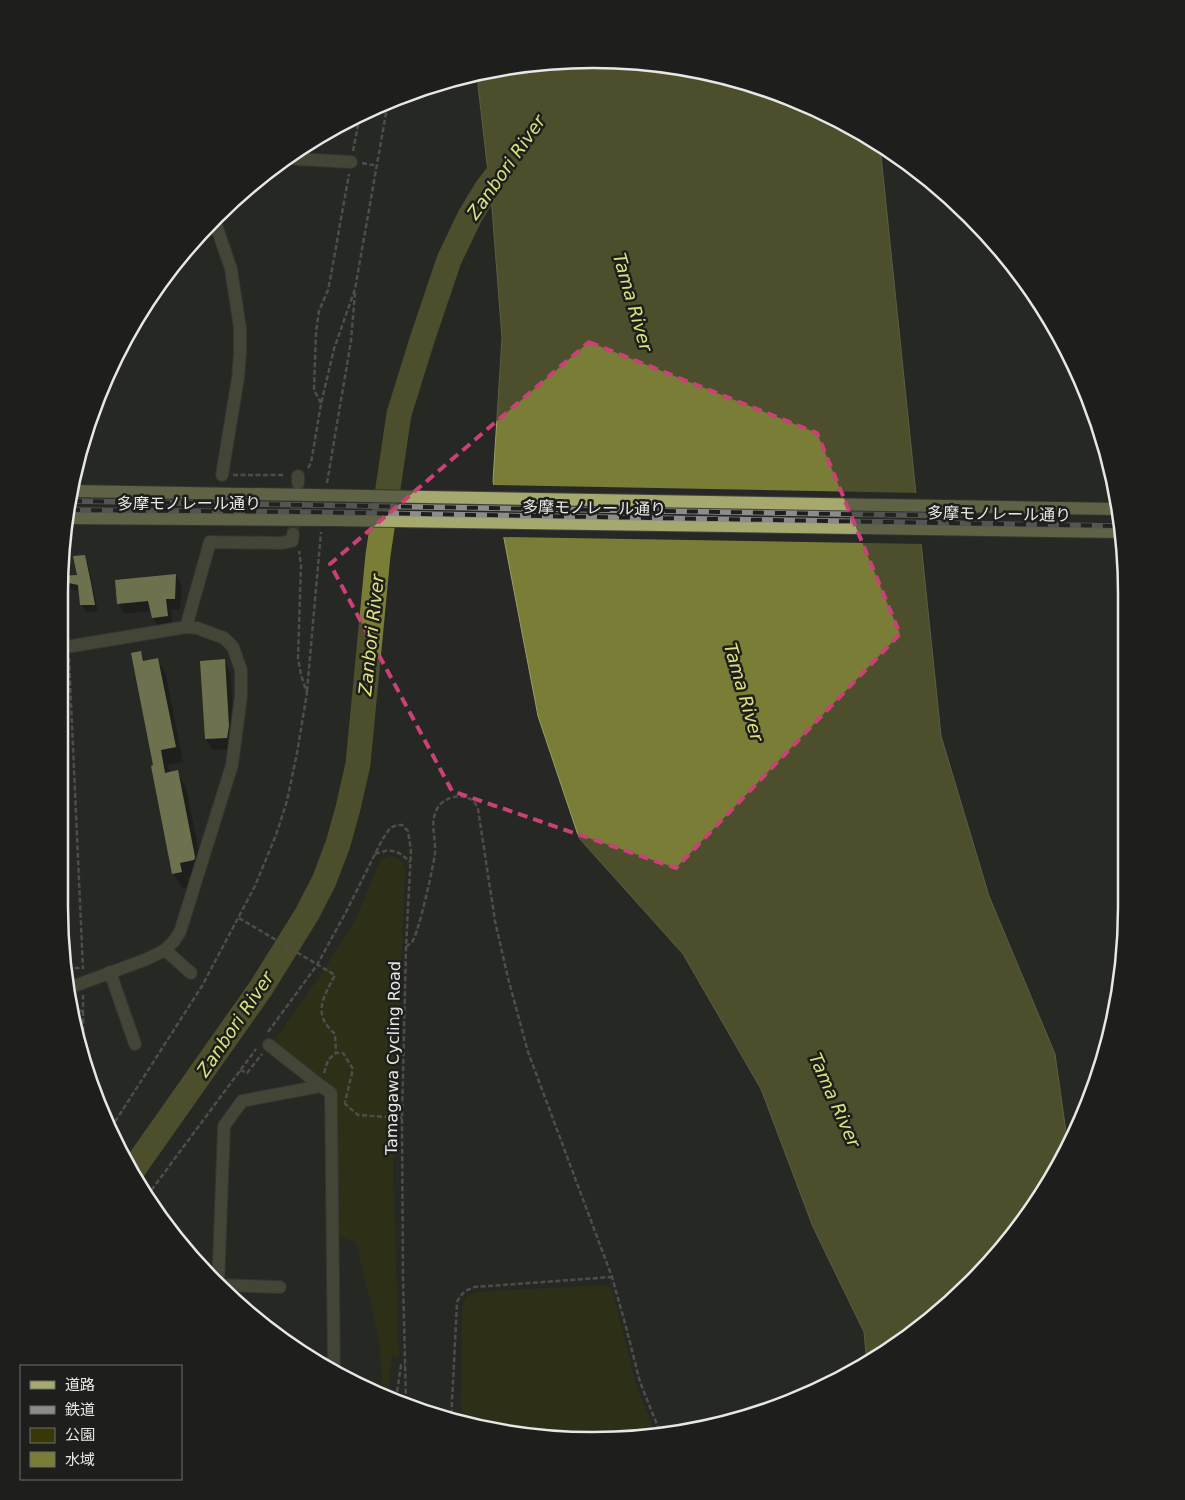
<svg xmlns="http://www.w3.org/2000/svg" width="1185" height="1500" font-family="'DejaVu Sans','Noto Sans JP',sans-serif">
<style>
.green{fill:#373807}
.water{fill:#7a7d35;stroke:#9b9d6a}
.pier{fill:#272825}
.shadow{fill:#0007}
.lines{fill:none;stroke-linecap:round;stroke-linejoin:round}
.river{stroke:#7a7d35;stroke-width:25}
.building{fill:#c6cb82}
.minor-tunnel{stroke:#444542;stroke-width:12;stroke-dasharray:12 6;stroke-linecap:butt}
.minor-casing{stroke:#424340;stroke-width:14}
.major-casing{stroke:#424340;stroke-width:14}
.path{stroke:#7c7c7a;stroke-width:2.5;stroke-dasharray:5 2.5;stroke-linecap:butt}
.minor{stroke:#66684c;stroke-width:12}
.major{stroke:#a5a96d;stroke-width:12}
.rail-casing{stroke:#8c8c8a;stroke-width:5.5}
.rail{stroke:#1e1e1c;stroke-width:4;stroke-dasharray:11;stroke-linecap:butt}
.marked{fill:none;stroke:#c94177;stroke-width:4;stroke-dasharray:10 6;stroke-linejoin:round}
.labels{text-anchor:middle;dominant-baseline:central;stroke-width:5;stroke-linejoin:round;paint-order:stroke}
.street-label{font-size:16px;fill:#e7e7e5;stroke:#1e1e1c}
.water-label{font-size:18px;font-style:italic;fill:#dde27d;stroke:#1e1e1c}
.rim{fill:none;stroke:#e7e7e5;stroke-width:2.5}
</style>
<rect width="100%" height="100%" fill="#272825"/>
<path class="green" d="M391 856 401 860 405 869 393 1170 399 1357 392 1356 388 1396 383 1393 379 1340 356 1242 337 1236 335 1091 274 1041 323 972 356 918 381 859Z
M604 1285 612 1289 637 1387 655 1433 593 1441 461 1424 462 1307 466 1297 476 1292Z"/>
<path class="water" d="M627 60 730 77 828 114 880 146 941 736 989 896 1055 1054 1068 1146 1036 1204 970 1285 867 1364 864 1332 813 1227 761 1089 683 954 579 838 538 716 493 481 502 338 492 208 478 85 479 74 523 63Z"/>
<path class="pier" d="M492 485 919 493 924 544 501 537Z"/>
<path class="shadow" d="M84 556 88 564 98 612H86L82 605 80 591 61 588 60 585V578L79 577Z
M176 575 182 586 180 609 171 610 173 626 159 628 153 618 152 611 124 614 118 603Z
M141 653 146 662 158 660 166 675 183 762 168 765 170 773 177 772 186 787 203 873 202 875 188 878 190 887 182 888 173 873 155 766Z
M224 660 230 672 235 738 233 749 213 750 206 739Z"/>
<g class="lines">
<path class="river" d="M130 1174 261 988 307 914 324 881 338 844 348 808 358 764 378 555 399 414 422 340 449 260 470 216 487 188 510 158"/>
</g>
<path class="building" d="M85 555 91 583 95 605H80L78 585 60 581V576L77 575 73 556Z
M176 574 175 599H166L168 616 152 618 148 601 117 604 115 580Z
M141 651 143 661 158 658 176 747 161 750 165 773 178 770 195 857 194 860 180 863 182 872 172 874 151 766 153 765 131 653Z
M225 659 229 726 227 738 205 739 200 661Z"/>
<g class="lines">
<path class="minor-tunnel" d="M293 534 298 484"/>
<defs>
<path id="minor" d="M288 157 297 159 351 162
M214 219 231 269 240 328V353L238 378 222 475
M298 483V476
M186 627 210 542 281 543 292 541 293 534
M60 648 186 627 197 628 224 638 233 647 241 670V696L232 765 180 932 174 941 165 950 147 959 69 988
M165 950 191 973
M110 972 135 1044
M321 1086 331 1093 334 1373
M218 1285 280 1287
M218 1287 224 1126 242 1101 321 1086 269 1045"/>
<path id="major" d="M73 491 1116 509
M68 518 331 520 1120 532
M59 878 62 934"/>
</defs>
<use href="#minor" class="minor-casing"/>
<use href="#major" class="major-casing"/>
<path class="path" d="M353 151 360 115
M362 163 378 166
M321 403 314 390 316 332 319 311 328 290 331 275 349 174
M308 468 311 463 321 404 334 349 355 289 388 102
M233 475H285
M327 483 351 341 355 293
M67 635 62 547 72 538
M69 658 83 969
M307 691 321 532
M375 854C391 848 398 850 410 862
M239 918 335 975C323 998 312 1014 335 1034L336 1053
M406 947C408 945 410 944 412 942 418 936 434 864 435 853 436 838 430 825 436 811 441 798 460 792 472 800 475 802 477 806 478 809L495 921 508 978 528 1052 612 1277 626 1327 640 1382 660 1432
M67 968H83
M72 1011H83V995
M83 1011 84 1062
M268 1032 317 965 346 912 382 840 390 828 397 825H402L408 831 411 851 406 947 402 1118 403 1278 406 1403
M240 1070 247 1073 262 1054
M324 1073 328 1060 336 1053H343L353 1069 345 1102
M344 1103 358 1115 402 1118
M111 1128 202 986 255 886 276 835 287 801 297 753 307 693 301 675 298 658 301 565 299 551
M147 1196 256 1049
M396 1399 401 1365H405
M451 1422 457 1302C461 1293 466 1290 475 1287L612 1277"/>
<use href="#minor" class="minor"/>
<use href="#major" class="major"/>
<defs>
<path id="rail" d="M71 501 959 516
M69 510 306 512 1119 526"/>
</defs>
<use href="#rail" class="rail-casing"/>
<use href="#rail" class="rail"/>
</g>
<path d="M0 0H1185V1500H0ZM589 342 817 433 900 634 676 868 452 791 330 564Z" fill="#272825" fill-opacity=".55" fill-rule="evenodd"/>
<path class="marked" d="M589 342 817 433 900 634 676 868 452 791 330 564Z"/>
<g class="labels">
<g class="street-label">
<text x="189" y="503">多摩モノレール通り</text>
<text transform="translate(594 508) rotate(1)">多摩モノレール通り</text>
<text transform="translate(999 514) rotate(1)">多摩モノレール通り</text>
<text transform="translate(393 1058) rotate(-89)">Tamagawa Cycling Road</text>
</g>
<g class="water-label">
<text transform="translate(506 167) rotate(-55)">Zanbori River</text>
<text transform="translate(633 302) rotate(74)">Tama River</text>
<text transform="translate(371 635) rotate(-84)">Zanbori River</text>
<text transform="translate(744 692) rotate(74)">Tama River</text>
<text transform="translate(235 1024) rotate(-56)">Zanbori River</text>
<text transform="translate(835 1100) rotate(66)">Tama River</text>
</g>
</g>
<path d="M0 0H1185V1500H0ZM593 68H593A525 525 0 0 1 1118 593V907A525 525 0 0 1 593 1432H593A525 525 0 0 1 68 907V593A525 525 0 0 1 593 68Z" fill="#1e1e1c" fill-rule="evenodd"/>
<path class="rim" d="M593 68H593A525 525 0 0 1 1118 593V907A525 525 0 0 1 593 1432H593A525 525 0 0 1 68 907V593A525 525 0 0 1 593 68Z"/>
<rect x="20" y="1365" width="162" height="115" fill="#1e1e1c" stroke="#6e6e6c"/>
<rect x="30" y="1381" width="25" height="8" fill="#a5a96d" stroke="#6e6e6c"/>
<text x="65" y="1390" font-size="15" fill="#e7e7e5">道路</text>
<rect x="30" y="1406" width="25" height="8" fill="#8c8c8a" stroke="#6e6e6c"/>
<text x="65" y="1415" font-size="15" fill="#e7e7e5">鉄道</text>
<rect x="30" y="1428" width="25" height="15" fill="#373807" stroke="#6e6e6c"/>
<text x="65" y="1440" font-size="15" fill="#e7e7e5">公園</text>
<rect x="30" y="1452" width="25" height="15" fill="#7a7d35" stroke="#6e6e6c"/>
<text x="65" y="1465" font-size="15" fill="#e7e7e5">水域</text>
</svg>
